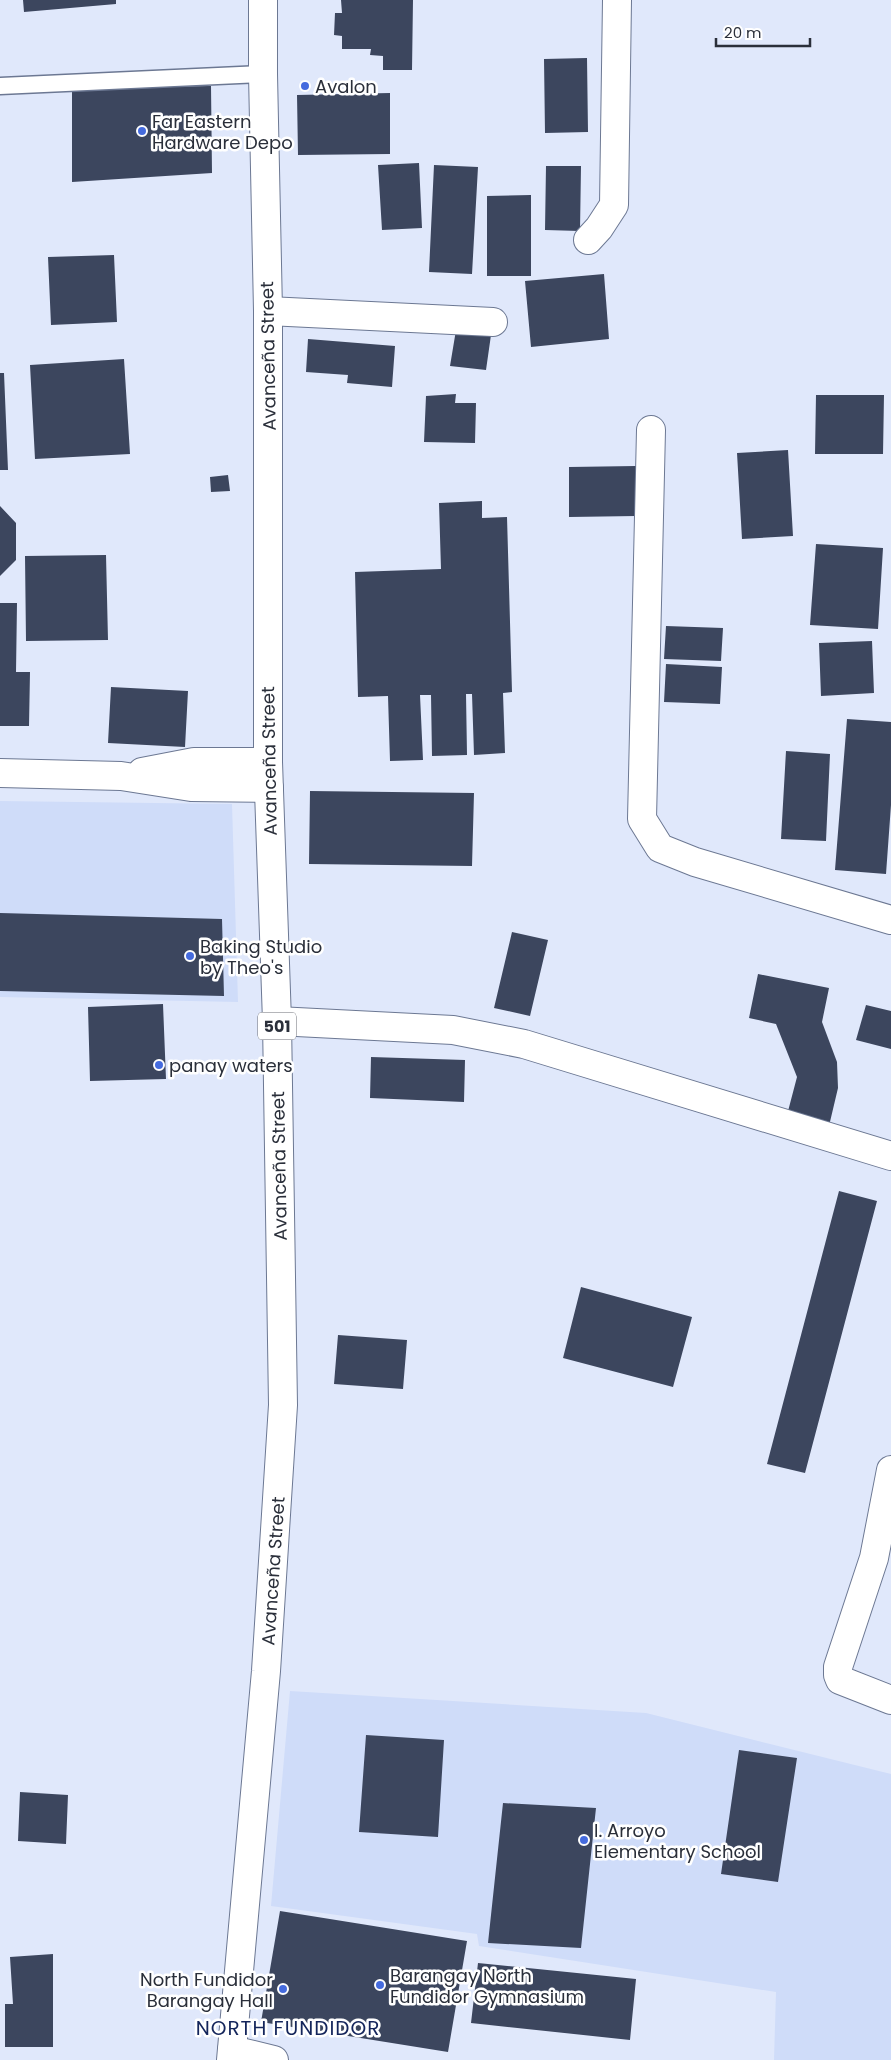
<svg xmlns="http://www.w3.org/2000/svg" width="891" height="2060" font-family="Poppins,sans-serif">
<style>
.built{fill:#cfdcf9}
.building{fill:#3c465e}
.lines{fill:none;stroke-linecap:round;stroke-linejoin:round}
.service-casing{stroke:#6c7893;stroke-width:19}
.minor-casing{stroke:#6c7893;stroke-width:30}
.tertiary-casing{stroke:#6c7893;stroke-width:30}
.primary-casing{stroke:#6c7893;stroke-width:30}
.service{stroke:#fff;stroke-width:16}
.minor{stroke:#fff;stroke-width:28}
.tertiary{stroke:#fff;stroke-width:28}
.primary{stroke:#fff;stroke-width:28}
.poi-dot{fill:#456bde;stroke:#fff;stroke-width:2}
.labels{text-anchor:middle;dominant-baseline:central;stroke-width:5;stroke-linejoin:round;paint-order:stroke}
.shield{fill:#fff;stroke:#6a6d75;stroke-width:1}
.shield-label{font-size:16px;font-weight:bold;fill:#2a2f3a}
.poi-label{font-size:18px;fill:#2a2f3a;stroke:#fff;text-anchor:start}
.street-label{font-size:18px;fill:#2a2f3a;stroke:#fff}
.quarter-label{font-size:20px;letter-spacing:1px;fill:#14255b;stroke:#fff}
</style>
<rect width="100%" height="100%" fill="#e0e8fb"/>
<path class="built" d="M0 801 232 804 238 1002 0 997Z
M290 1691 646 1713 891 1774V2060H774L776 1992 479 1946 477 1934 271 1906Z"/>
<path class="building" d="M23 0H116V4L24 12Z
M341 0H413L412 70H383V56L370 55 371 49H342V36L334 35 335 13H342Z
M587 58 588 132 545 133 544 59Z
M211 86 212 173 72 182V88Z
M390 93V154L298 155 297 95Z
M419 163 422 228 382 230 378 165Z
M434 165 478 167 472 274 429 272Z
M546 166H581L580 231 545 230Z
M531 195V276H487V196Z
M114 255 117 322 51 325 48 257Z
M604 274 609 339 531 347 525 281Z
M456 330 491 335 486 370 450 366Z
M308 339 395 346 392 387 347 383 348 375 306 372Z
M124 359 130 454 35 459 30 365Z
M0 373H4L8 470H0Z
M456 394 455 403H476L475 443 424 442 426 396Z
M816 395H884L883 454H815Z
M788 450 793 536 742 539 737 453Z
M636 466V516L569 517V467Z
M228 475 230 491 211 492 210 477Z
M482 501V518L507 517 512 692 503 693 505 753 474 755 472 694H466L467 755 432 756 431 695H420L423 760 390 761 388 696 358 697 355 572 441 569 439 503Z
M0 506 16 523V560L0 576Z
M816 544 883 548 878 629 810 625Z
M106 555 108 640 26 641 25 556Z
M0 603H17L16 672H30L29 726H0Z
M666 626 723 628 721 661 664 659Z
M872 641 874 693 821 696 819 643Z
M666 664 722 667 720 704 664 702Z
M111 687 188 691 185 747 108 743Z
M847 719 891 722V805L886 874 835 870Z
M786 751 830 754 826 841 781 839Z
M310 791 474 793 472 866 309 864Z
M0 913 222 919 224 996 0 991Z
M512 932 548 940 530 1016 494 1008Z
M758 974 829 988 822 1022 837 1062 838 1088 829 1126 787 1115 797 1077 776 1024 749 1018Z
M163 1004 166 1079 90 1081 88 1007Z
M866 1005 891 1011V1049L856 1040Z
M371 1057 465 1060 464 1102 370 1098Z
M839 1191 877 1201 805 1473 767 1464Z
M581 1287 692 1317 673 1387 563 1358Z
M338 1335 407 1340 403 1389 334 1384Z
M366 1735 444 1740 438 1837 359 1832Z
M739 1750 797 1758 778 1882 721 1874Z
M20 1792 68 1795 66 1844 18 1841Z
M503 1803 596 1808 581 1948 488 1943Z
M280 1911 467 1941 448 2052 261 2022Z
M53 1954V2047H5V2004H13L10 1957Z
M478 1963 636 1979 630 2040 471 2023Z"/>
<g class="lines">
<defs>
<path id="service" d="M0 86 263 74"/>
<path id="minor" d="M588 240 599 228 614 205 617 0
M268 311 493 322
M651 430 642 819 660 848 695 862 891 920
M142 772 194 762H268
M0 773 121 776 191 787 269 788
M277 1021 453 1030 524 1044 891 1156
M891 1470 874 1558 838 1667V1675L840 1680 891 1700"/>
<path id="tertiary" d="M232 2050 274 2060"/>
<path id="primary" d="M231 2060 266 1671 283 1405 277 1021 268 762V311L263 74V0"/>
</defs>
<use href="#service" class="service-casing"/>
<use href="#minor" class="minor-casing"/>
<use href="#tertiary" class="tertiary-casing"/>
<use href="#primary" class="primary-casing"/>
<use href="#service" class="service"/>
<use href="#minor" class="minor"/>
<use href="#tertiary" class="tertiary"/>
<use href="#primary" class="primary"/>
</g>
<g class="poi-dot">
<circle cx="305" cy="86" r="5"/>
<circle cx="142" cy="131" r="5"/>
<circle cx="190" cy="956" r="5"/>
<circle cx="159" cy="1065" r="5"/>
<circle cx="584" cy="1840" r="5"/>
<circle cx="380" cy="1985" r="5"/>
<circle cx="283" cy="1989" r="5"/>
</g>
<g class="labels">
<rect class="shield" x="258" y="1012.5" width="38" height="27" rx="4"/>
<g class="shield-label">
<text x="277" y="1026">501</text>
</g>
<g class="poi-label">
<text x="315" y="86">Avalon</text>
<text x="152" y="121">Far Eastern<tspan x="152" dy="21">Hardware Depo</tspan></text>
<text x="200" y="946">Baking Studio<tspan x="200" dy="21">by Theo's</tspan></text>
<text x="169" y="1065">panay waters</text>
<text x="594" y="1830">I. Arroyo<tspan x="594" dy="21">Elementary School</tspan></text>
<text x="390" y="1975">Barangay North<tspan x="390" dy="21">Fundidor Gymnasium</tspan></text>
<text x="273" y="1979" text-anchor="end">North Fundidor<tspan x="273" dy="21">Barangay Hall</tspan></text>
</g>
<g class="street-label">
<text transform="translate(268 356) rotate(-91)">Avanceña Street</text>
<text transform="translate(269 761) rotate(-91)">Avanceña Street</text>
<text transform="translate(279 1166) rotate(-91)">Avanceña Street</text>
<text transform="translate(273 1571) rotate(-86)">Avanceña Street</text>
</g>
<g class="quarter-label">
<text x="288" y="2028">NORTH FUNDIDOR</text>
</g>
</g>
<path d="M716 38v8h94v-8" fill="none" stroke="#2a2f3a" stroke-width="2.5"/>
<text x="724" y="38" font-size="15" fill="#2a2f3a" stroke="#ffffff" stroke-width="4" paint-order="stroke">20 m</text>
</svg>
